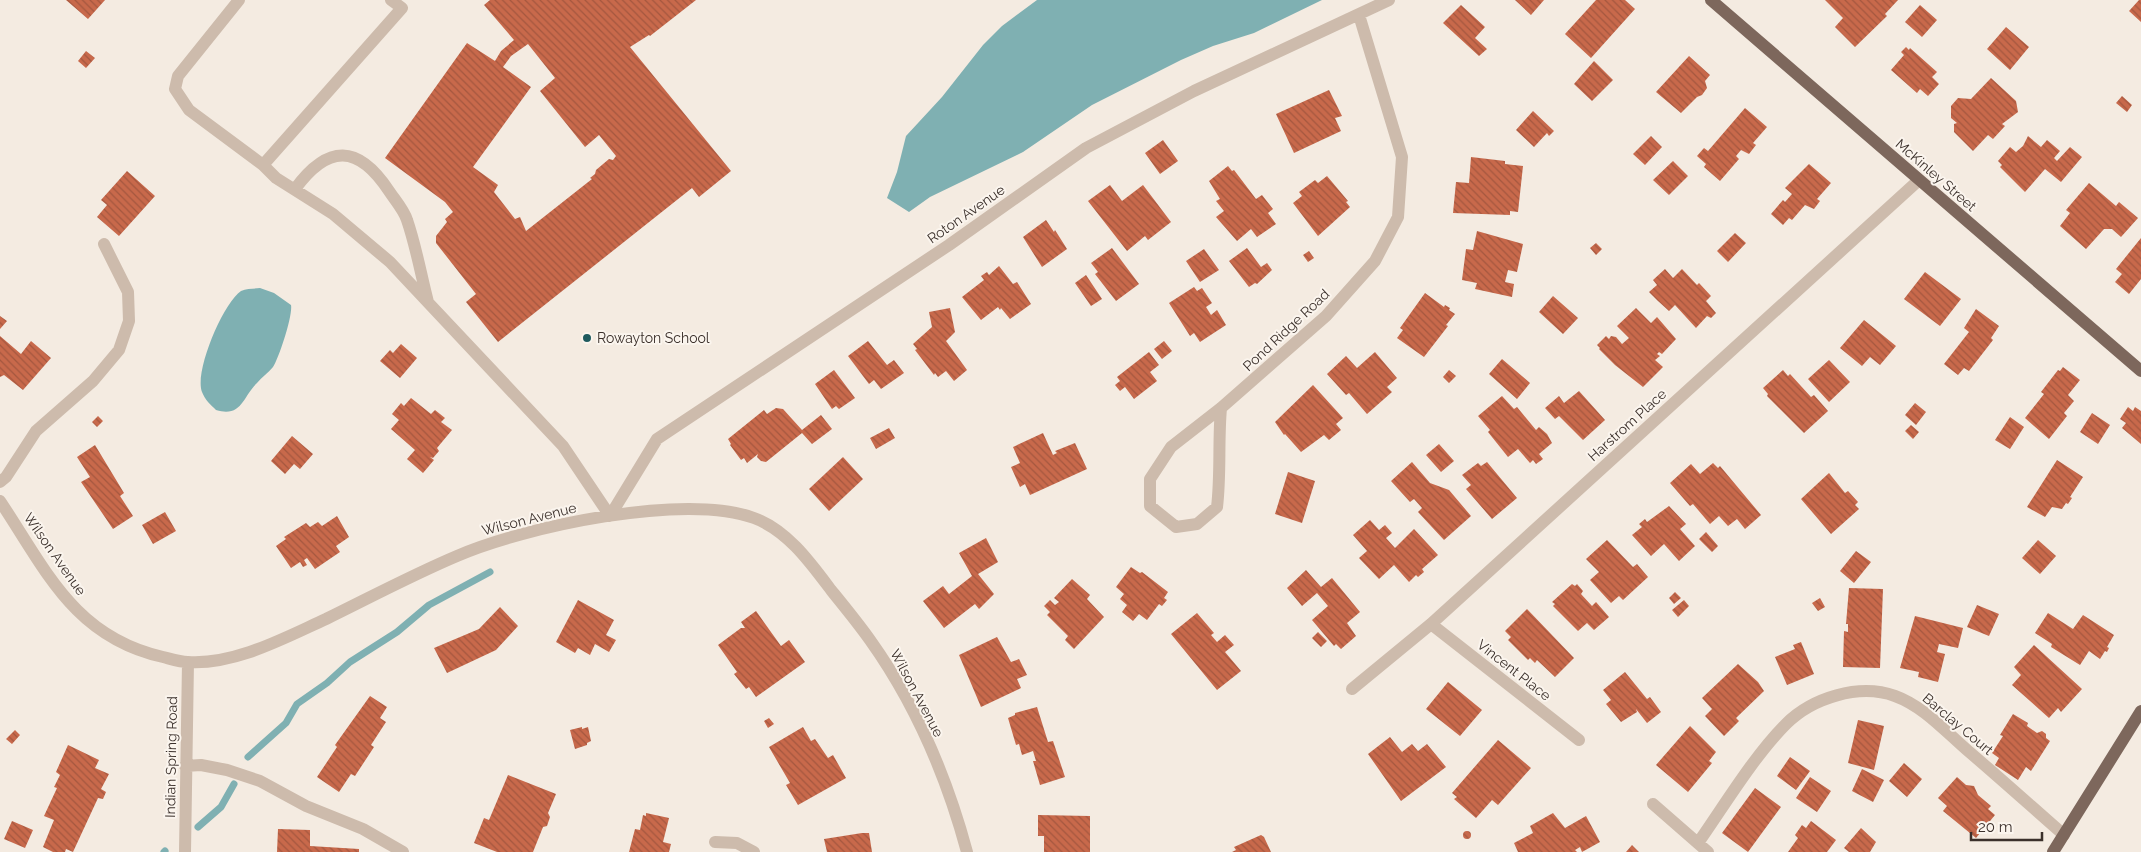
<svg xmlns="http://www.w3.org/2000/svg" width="2141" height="852" font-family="Raleway,sans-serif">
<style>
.water{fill:#7fb0b2}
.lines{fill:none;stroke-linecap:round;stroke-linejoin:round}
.stream{stroke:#7fb0b2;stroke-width:7}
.building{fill:url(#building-back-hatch);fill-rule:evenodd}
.minor{stroke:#cdbbac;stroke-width:12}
.major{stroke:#7d675c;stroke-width:12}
.poi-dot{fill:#1f5a5e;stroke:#fbf5ee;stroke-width:2}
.labels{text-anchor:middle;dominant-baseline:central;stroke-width:4;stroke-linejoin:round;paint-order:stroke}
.street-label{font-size:14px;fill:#3b302b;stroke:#fbf5ee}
.poi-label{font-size:14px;fill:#3b302b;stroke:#fbf5ee;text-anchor:start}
</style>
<defs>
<pattern id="building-back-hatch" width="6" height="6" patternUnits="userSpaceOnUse" patternTransform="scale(1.25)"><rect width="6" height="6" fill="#c8694b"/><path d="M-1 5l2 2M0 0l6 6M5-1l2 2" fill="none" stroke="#a4573f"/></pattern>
</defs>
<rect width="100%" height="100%" fill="#f4ebe1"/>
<path class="water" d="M1037 0H1322L1254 33 1213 46 1181 60 1092 105 1023 152 930 197 909 212 887 198 897 172 906 136 942 97 983 45 1002 26Z
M260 288 274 293 291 305C293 315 279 358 273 367 268 373 262 377 257 383 243 396 242 418 216 410 211 405 205 400 202 392 194 372 223 303 241 291 247 288 254 289 260 288Z"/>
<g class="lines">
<path class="stream" d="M248 757 286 723 297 704 327 683 350 662 397 632 429 605 490 572
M198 827 221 807 234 784
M164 852 165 851"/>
</g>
<path class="building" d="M66 0H105L88 19Z
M490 0H696L650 36 649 35 630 47 731 171 699 197 692 188 498 342 466 302 476 294 436 243V236L447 222 445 219 453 212 445 202 385 158 467 43 495 61 501 51 514 40 484 5ZM528 44 555 78 540 91 585 147 599 135 616 156 613 160 609 159 596 170 595 174 590 178 592 179 526 231 520 217 515 219 494 192 498 185 473 167 531 87 503 67 511 56Z
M1515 0H1544L1531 15Z
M1596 0H1625L1635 9 1591 58 1565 34Z
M1825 0H1898L1885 14 1887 16 1855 47 1835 27 1843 18Z
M2139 0H2141V22L2129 11Z
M1461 5 1485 27 1475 38 1487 49 1479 56 1443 23Z
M1920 5 1937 20 1922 37 1905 22Z
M2006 27 2029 47 2010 70 1987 49Z
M1906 47 1909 50 1910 48 1937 72 1932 77 1939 84 1928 96 1920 89 1917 93 1891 70 1904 55 1901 52Z
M86 51 95 58 86 68 78 61Z
M1689 56 1710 75 1705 81 1707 88 1702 95 1697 97 1681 113 1656 92Z
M1594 61 1613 80 1592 101 1574 84Z
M1991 78 2016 101 2018 112 2002 124 2005 126 1993 139 1988 135 1973 151 1954 132V124L1957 123 1951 118V106L1958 98 1971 99Z
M1329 90 1342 116 1335 118 1341 131 1294 153 1276 114Z
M2122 96 2132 105 2127 112 2116 103Z
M1745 108 1767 127 1753 143 1756 145 1749 154 1741 150 1736 156 1739 159 1720 181 1704 167 1706 164 1697 156 1704 148 1708 151Z
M1533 111 1554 131 1549 136 1547 133 1534 147 1516 130Z
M1651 136 1662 147 1645 165 1633 154Z
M2028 136 2041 147 2047 140 2060 151 2054 158 2057 161 2070 147 2082 157 2061 182 2045 169 2025 192 2000 167 2002 165 1998 161 2010 147 2016 152 2023 146Z
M1163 140 1178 161 1160 174 1145 153Z
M1471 157 1505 161V164L1523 166 1518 212 1510 211V215L1453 213 1456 182 1469 183Z
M1673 161 1688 176 1669 195 1653 180Z
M1809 164 1831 183 1817 199 1820 201 1814 209 1805 205 1792 220 1789 218 1783 225 1771 214 1783 200 1785 202 1792 194 1785 188Z
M1228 166 1232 171 1234 170 1256 199 1262 195 1273 209 1268 213 1276 224 1257 237 1251 229 1237 241 1216 217 1224 211 1216 201 1220 199 1209 181Z
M127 171 155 196 119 236 97 217 107 205 101 200Z
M1327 176 1348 201 1346 202 1350 207 1318 236 1293 203 1302 196 1299 192 1315 180 1318 183Z
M2089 183 2116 206 2119 202 2138 218 2121 237 2112 229H2104L2086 249 2060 226 2070 213 2066 210Z
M1110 185 1122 201 1143 185 1171 222 1148 240 1145 236 1127 251 1088 201Z
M1046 220 1054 232 1055 230 1067 249 1042 267 1023 237Z
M1477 231 1523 244 1517 272 1508 270 1505 282 1514 284 1512 297 1475 289 1477 283 1462 280 1466 249 1473 250Z
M1735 233 1746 243 1728 262 1717 251Z
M2141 238V279L2129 294 2115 282 2122 274 2116 269Z
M1596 243 1602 249 1596 255 1590 248Z
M1112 248 1139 284 1116 301 1095 274 1098 272 1091 263Z
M1247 248 1261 267 1267 263 1272 270 1257 284 1255 283 1249 287 1229 261Z
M1204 249 1219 270 1200 282 1186 261Z
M1309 251 1314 258 1308 262 1303 255Z
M999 266 1013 284 1017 282 1031 304 1010 319 1001 308 1000 310 998 307 981 320 962 297 984 280 981 276 987 272 989 275Z
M1665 269 1673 278 1682 269 1697 285 1699 283 1711 296 1706 301 1716 313 1711 318 1707 316 1696 328 1675 305 1669 311 1658 301 1649 292 1657 285 1653 280Z
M1925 272 1961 299 1940 326 1904 299Z
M1086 275 1102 299 1091 306 1075 283Z
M1194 287 1197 291 1202 288 1212 303 1206 307 1211 315 1217 310 1226 325 1200 342 1194 333 1190 336 1169 303Z
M1425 293 1444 307 1445 305 1450 308 1449 310 1455 314 1446 325 1448 326 1424 357 1397 338 1403 330 1400 328Z
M1553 296 1578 318 1563 334 1539 312Z
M950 308 955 332 946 341 967 370 954 381 946 371 938 377 935 373 934 375 915 350 917 349 913 344 932 327 929 312Z
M1636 308 1651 323 1657 317 1676 339 1662 354 1659 352 1657 354 1660 356 1655 360 1663 367 1643 387 1615 365 1599 349 1600 348 1597 345 1606 336 1609 339 1611 336 1616 337 1622 344 1629 338 1617 326Z
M1976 309 1999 326 1991 338 1993 340 1969 371 1964 368 1958 375 1944 364 1969 332 1964 328Z
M0 316 7 321 0 329Z
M1864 320 1896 346 1880 365 1870 357 1862 366 1840 348Z
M0 336 21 354 31 341 51 358 23 390 4 375 0 377Z
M868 341 887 365 894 360 904 373 881 389 874 380 869 384 848 356Z
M1164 341 1172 351 1162 359 1154 349Z
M401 344 417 358 400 378 380 361 390 350 393 353Z
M1149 352 1159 365 1150 372 1157 381 1134 399 1125 387 1120 391 1115 385 1120 381 1117 377Z
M1375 352 1397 378 1387 387 1392 392 1367 414 1349 393 1346 395 1327 374 1346 356 1357 368Z
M1502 359 1530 383 1517 399 1489 374Z
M1829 360 1850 382 1829 402 1808 379Z
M2063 367 2080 380 2068 395 2074 401 2064 413 2067 416 2049 439 2025 418 2044 394 2041 392 2058 370 2060 371Z
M834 370 855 398 839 409 836 406 832 409 815 384Z
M1449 370 1456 376 1449 383 1443 377Z
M1783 370 1788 376 1790 374 1811 397 1814 395 1828 411 1804 433 1767 396 1768 394 1763 388Z
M1313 385 1343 418 1336 424 1341 430 1329 440 1324 435 1301 452 1285 434 1284 435 1275 422Z
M1579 391 1605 420 1583 440 1559 416 1555 419 1545 408 1559 396 1564 403Z
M1502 396 1514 409 1517 407 1536 430 1539 427 1547 434 1552 443 1539 454 1543 459 1536 464 1533 460 1530 463 1518 449 1508 457 1488 432 1490 430 1478 416Z
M411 398 431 414 435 410 445 418 441 422 452 430 437 448 439 451 433 458 430 457 434 460 423 473 407 459 415 450 391 429 399 420 392 414 401 403 404 406Z
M1915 403 1926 412 1916 425 1905 415Z
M2128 407 2133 411 2135 407 2141 411V444L2122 428 2126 423 2120 419Z
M776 408 783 409 802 430 821 415 832 429 812 444 802 433 766 462 761 461 757 457 758 454 747 463 744 458 741 460 730 445 731 444 728 439 764 410 767 414Z
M2092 413 2110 425 2098 444 2080 432Z
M98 416 103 421 97 427 92 422Z
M2010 417 2024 427 2010 449 1995 440Z
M1911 425 1919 432 1913 439 1905 431Z
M889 428 895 438 876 449 870 438Z
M1043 433 1053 455 1057 453 1055 451 1075 443 1087 469 1030 495 1025 484 1020 487 1011 467 1020 463 1013 447Z
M292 436 313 454 300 469 294 464 285 474 271 461Z
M1439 444 1454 461 1441 472 1426 455Z
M95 445 124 493 120 496 133 516 113 529 81 482 90 477 77 457Z
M843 457 863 479 829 511 809 489Z
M2057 460 2083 477 2070 497 2072 498 2068 504 2066 503 2062 509 2052 507 2045 517 2027 507Z
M1412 462 1430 483 1449 490 1471 516 1444 540 1418 512 1422 508 1414 499 1410 502 1391 481Z
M1487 462 1517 498 1492 519 1466 489 1471 485 1462 475 1478 463 1481 466Z
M1713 463 1718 468 1720 466 1761 515 1745 529 1737 519 1728 526 1719 516 1710 524 1693 504 1690 506 1670 483 1691 464 1700 474Z
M1288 472 1315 481 1302 523 1275 514Z
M1829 473 1845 493 1848 491 1858 502 1855 505 1859 509 1831 534 1801 499Z
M1669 506 1686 524 1680 529 1695 546 1679 561 1664 544 1651 556 1632 535 1642 527 1639 524 1645 519 1647 522Z
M165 512 176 531 153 544 142 525Z
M337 516 349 537 336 546 340 552 315 569 307 558 304 560 307 565 303 567 300 562 291 568 276 546 286 539 284 537 306 523 310 527 318 522 322 526Z
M1370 520 1379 530 1385 525 1392 533 1386 538 1395 548 1414 529 1438 555 1422 569 1424 572 1418 577 1416 575 1409 582 1394 565 1379 579 1359 558 1367 551 1353 535Z
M1706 532 1718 546 1712 552 1699 539Z
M986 538 998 562 978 574 994 594 979 609 975 604 944 628 923 601 943 586 949 594 972 576 959 553Z
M1607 540 1633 567 1637 564 1648 577 1623 600 1619 596 1611 603 1590 580 1599 572 1586 559Z
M2038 540 2056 556 2040 574 2022 558Z
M1856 551 1871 562 1854 583 1840 571Z
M1131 567 1140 573 1142 572 1168 592 1164 598 1167 600 1162 606 1159 604 1147 620 1139 614 1133 621 1122 612 1127 605 1120 599 1124 594 1116 587Z
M1306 570 1321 587 1332 578 1360 612 1347 623 1356 636 1341 649 1336 644 1334 646 1312 620 1328 606 1317 593 1302 606 1287 588Z
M1072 579 1090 595 1087 599 1104 617 1074 649 1065 640 1068 636 1047 615 1050 612 1044 606 1050 600 1055 605 1059 602 1054 598Z
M1572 584 1575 586 1577 584 1583 591 1581 594 1592 606 1596 602 1609 617 1594 630 1587 623 1578 631 1553 606 1555 604 1552 602Z
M1849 588 1883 589 1880 668 1843 667 1844 631 1848 632V624H1846Z
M1675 592 1681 598 1674 604 1669 598Z
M1820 598 1825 607 1818 611 1812 603Z
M578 600 614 620 606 635 616 640 609 652 595 644 590 655 578 648 575 653 556 642Z
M1684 600 1689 606 1678 617 1672 610Z
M1977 605 1999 614 1989 636 1967 627Z
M500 607 518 626 496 650 447 673 434 648 479 629Z
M1527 609 1574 658 1555 677 1537 660 1535 663 1530 658 1528 660 1508 640 1511 637 1505 631Z
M756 611 781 646 789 640 805 662 756 697 749 687 746 689 734 674 737 672 718 645 741 628H745L741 622Z
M1197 613 1214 633 1211 635 1217 642 1225 635 1234 645 1225 652 1241 671 1217 690 1171 634Z
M2048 613 2073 629 2083 615 2114 635 2107 647 2109 648 2107 652 2105 651 2100 659 2089 651 2080 665 2051 647 2052 644 2035 633Z
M1915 616 1963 628 1958 648 1939 644 1937 652 1945 654 1938 682 1918 677 1919 672 1900 668Z
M1318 632 1327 641 1321 647 1312 638Z
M997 637 1011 662 1019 659 1027 675 1017 679 1021 688 981 707 959 655Z
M1801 642 1814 674 1787 685 1775 657 1795 649 1793 645Z
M2034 645 2082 689 2061 712 2058 708 2049 718 2012 685 2021 675 2014 667Z
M1738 664 1758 682 1764 691 1736 718 1739 721 1724 736 1705 716 1712 709 1702 698Z
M1625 672 1647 699 1650 697 1661 712 1647 723 1636 709 1637 712 1621 722 1606 704 1611 700 1603 690Z
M1448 682 1482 710 1460 736 1426 709Z
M370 696 387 707 380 718 386 722 371 745 374 747 355 776 351 774 339 792 317 777 337 747 335 745Z
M1037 707 1048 742 1053 741 1065 777 1040 785 1033 761H1036L1033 751 1022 755 1019 744 1016 745 1008 718 1015 715V713Z
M2013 714 2028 723 2027 726 2037 733 2042 731 2046 734V738L2050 741 2031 771 2026 767 2018 780 1995 765 1999 758 1992 753 2003 736 2000 735Z
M769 718 774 724 768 728 764 721Z
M1858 720 1884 726 1874 770 1848 763Z
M1690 726 1716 752 1709 761 1712 763 1688 792 1656 765Z
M582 727V729L588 727 591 741 587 743V745L575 749 570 730Z
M803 727 811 741 815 739 828 758 833 755 846 778 798 805 786 785 790 783 769 747Z
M15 730 20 735 12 744 6 739Z
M1390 737 1402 752 1412 744 1418 751 1427 744 1446 767 1401 801 1368 754Z
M1498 740 1531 768 1498 805 1492 800 1476 818 1454 799 1457 797 1452 793Z
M68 745 99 760 95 768 109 774 101 789 106 792 103 799 98 798 73 852 66 849 65 852H53L43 847 54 820 44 816 57 788 54 787 60 775 56 772Z
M1790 757 1810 771 1796 790 1777 776Z
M1904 763 1922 779 1907 797 1889 781Z
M1862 769 1884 780 1873 802 1852 791Z
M508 775 556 794 548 813 550 817 547 826 543 827 533 852H497L474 843 484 818 489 820Z
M1810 777 1831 791 1817 812 1796 798Z
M1957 777 1966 785 1974 786 1978 795 1991 806 1988 809 1995 815 1976 838 1943 811 1947 806 1938 798Z
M1755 788 1781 807 1748 852 1722 833Z
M646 813 669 818 663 842 671 844 669 852H629L635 829 640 830 643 815 646 816Z
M1553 813 1565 828 1586 816 1600 842 1582 852 1580 847 1575 850 1577 852H1518L1514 843 1533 833 1530 826Z
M1038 815 1090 816V852H1044V836H1038Z
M12 821 33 830 25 848 4 839Z
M1811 821 1836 840 1827 852H1788L1798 838 1795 835 1802 825 1806 828Z
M1861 828 1876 842 1870 852H1849L1844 848Z
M278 829 310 830V846L359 849V852H277Z
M1463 835a4 4 0 1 1 8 0a4 4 0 1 1-8 0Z
M862 833H869L872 852H827L824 839Z
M1261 835 1264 837 1271 852H1232L1236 850 1234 847Z
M1632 845 1639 852H1626Z"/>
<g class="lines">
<path class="minor" d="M239 0 178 76 175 89 189 110 263 165
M391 0 402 8 263 165 276 178 333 214 390 262 563 446 610 516 657 439 949 245 1086 148 1194 91 1389 0
M295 189C328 144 358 144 389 191 395 200 404 210 407 220 416 246 421 275 428 302
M1221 408C1218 441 1221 474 1217 507L1197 524 1176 527 1150 506V479L1171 447 1221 408 1326 316 1375 261 1398 217 1402 157 1359 15
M0 482 6 477 36 431 93 381 119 350 129 321 128 292 104 244
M0 501C46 570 74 637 163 657 171 659 180 662 188 662 235 665 284 638 326 619 369 598 412 575 457 556 523 527 686 492 754 518 787 530 810 562 831 590 844 606 858 623 870 640 915 703 947 778 967 852
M1431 624 1579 740
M1352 689 1431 624 1919 180
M185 766 201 765 227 770 260 781 306 806 363 829 403 852
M1653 804 1708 852
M715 842 737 843 754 852
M1698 843C1724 806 1754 756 1786 724 1812 698 1859 683 1895 696 1923 706 1945 731 1967 750 2000 778 2032 807 2064 835
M185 852 188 662"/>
<path class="major" d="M1711 0 2141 371
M2053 852 2141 711"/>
</g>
<circle class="poi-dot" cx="587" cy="338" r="5"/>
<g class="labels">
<g class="street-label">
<text transform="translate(1936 175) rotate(41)">McKinley Street</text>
<text transform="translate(966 214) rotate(-35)">Roton Avenue</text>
<text transform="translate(1286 330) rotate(-43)">Pond Ridge Road</text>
<text transform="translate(1627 425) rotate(-42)">Harstrom Place</text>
<text transform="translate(529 519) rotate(-14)">Wilson Avenue</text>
<text transform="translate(55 554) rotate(55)">Wilson Avenue</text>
<text transform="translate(1514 670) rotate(38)">Vincent Place</text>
<text transform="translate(917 693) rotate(62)">Wilson Avenue</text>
<text transform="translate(1958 724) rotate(40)">Barclay Court</text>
<text transform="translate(171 757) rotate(-89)">Indian Spring Road</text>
</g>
<g class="poi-label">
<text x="597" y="338">Rowayton School</text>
</g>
</g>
<path d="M1971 832v8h71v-8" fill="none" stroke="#3b302b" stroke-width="2.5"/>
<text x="1978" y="832" font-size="15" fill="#3b302b" stroke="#fbf5ee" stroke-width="4" paint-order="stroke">20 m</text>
</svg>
